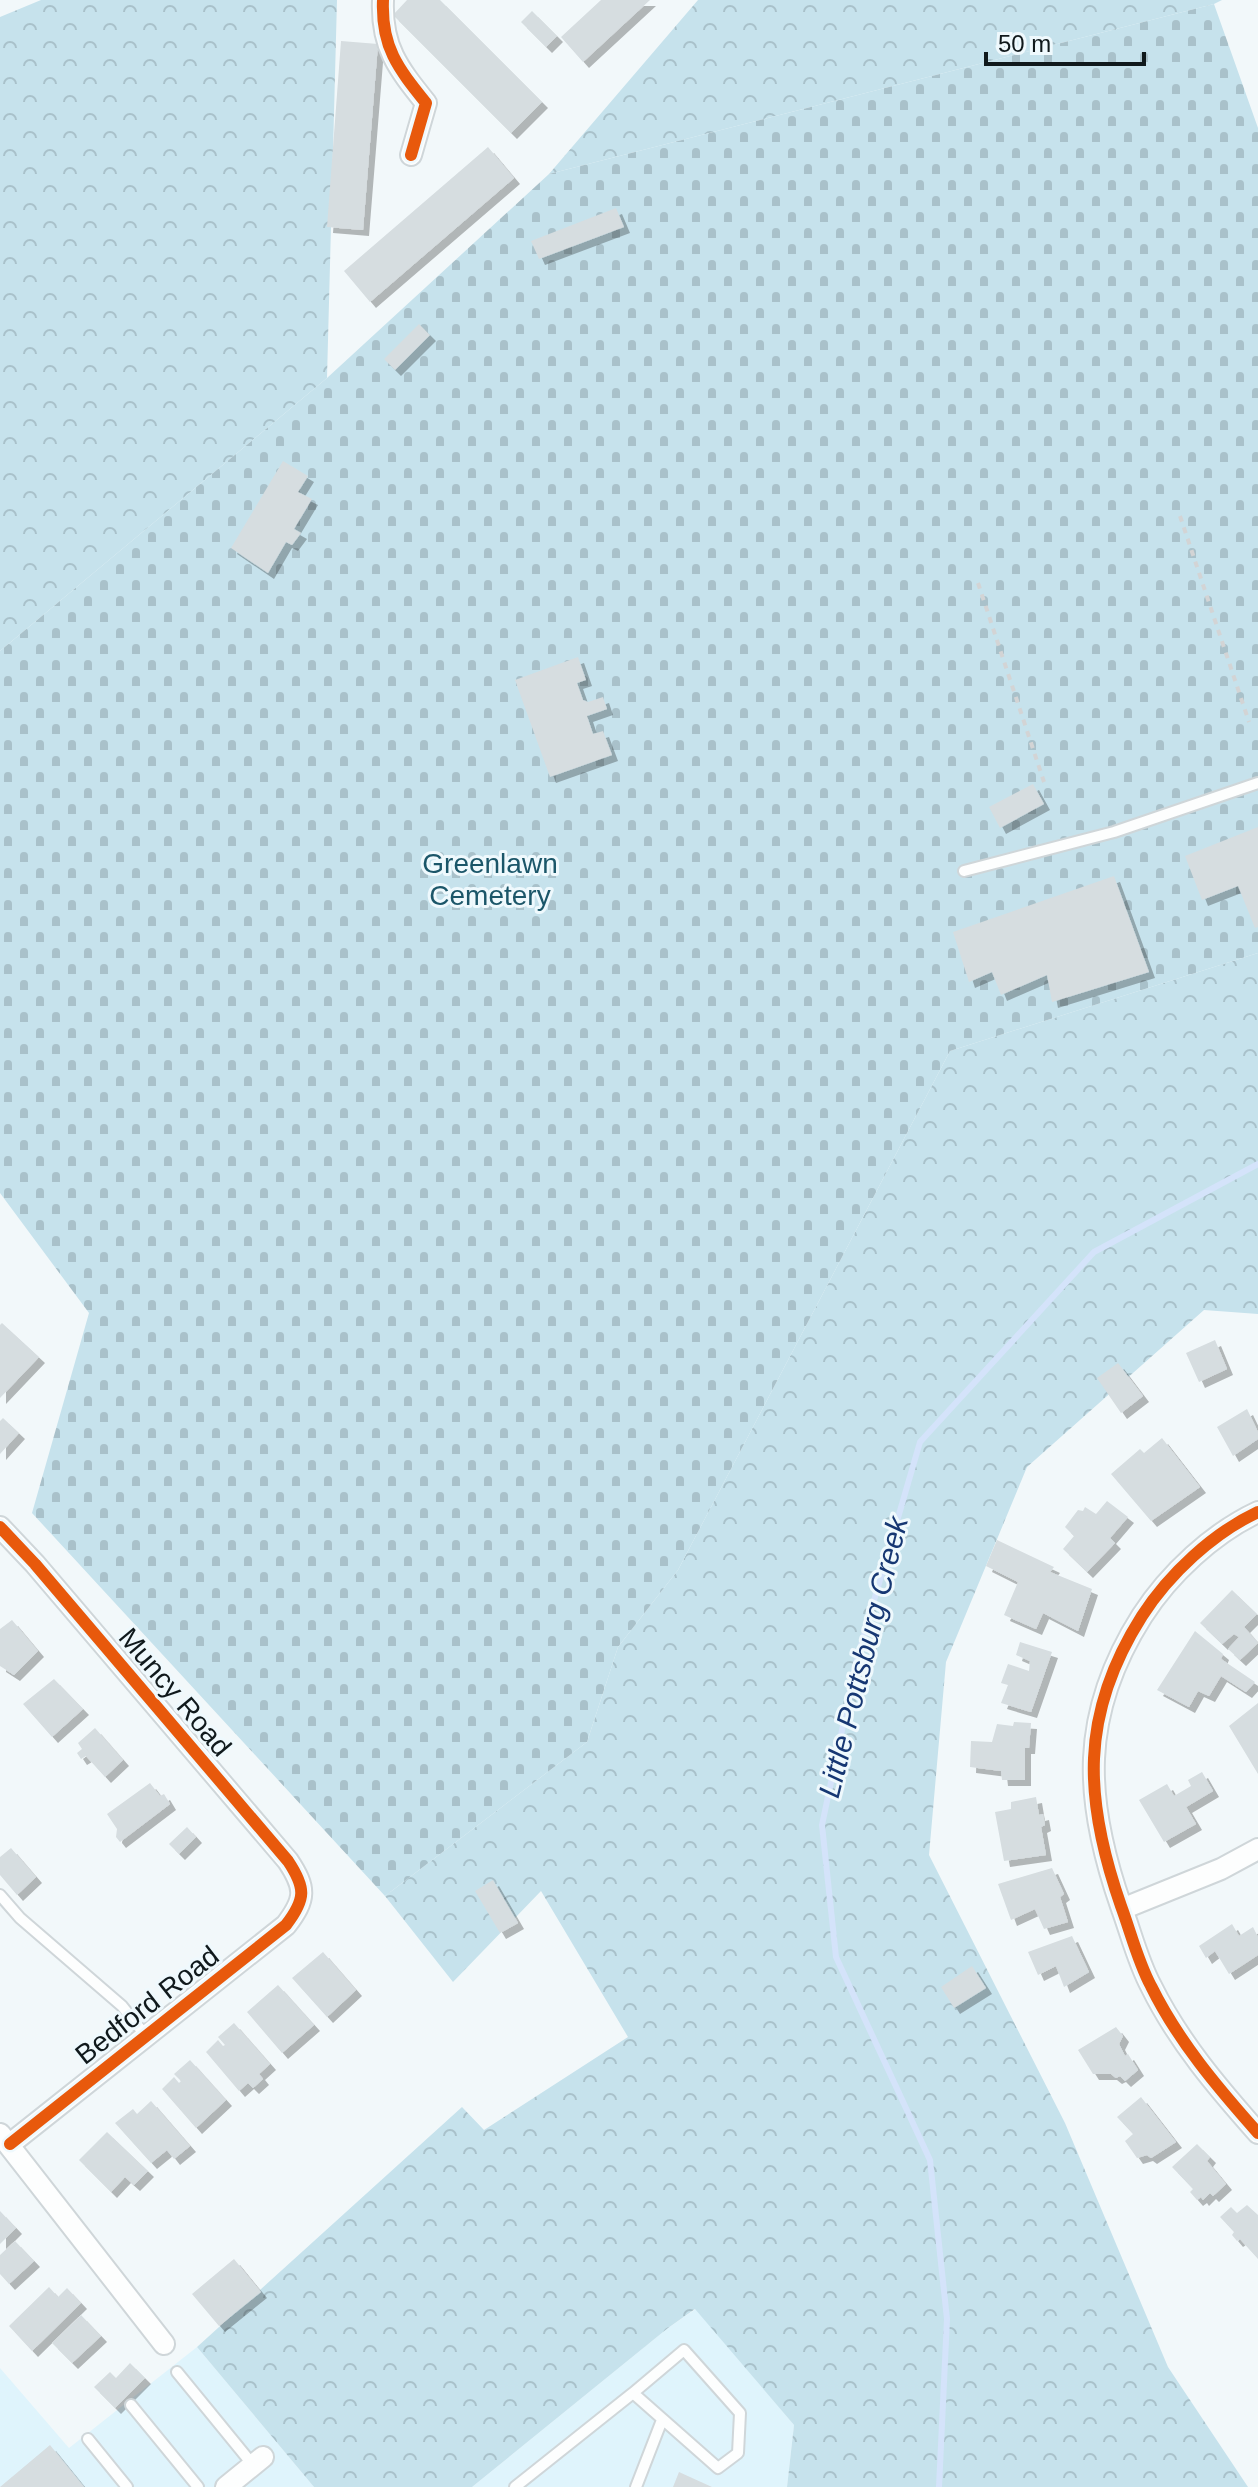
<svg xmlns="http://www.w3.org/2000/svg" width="1258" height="2487" font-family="Arial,sans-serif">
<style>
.built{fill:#dff4fc}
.forest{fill:url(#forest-crowns)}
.cemetery{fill:url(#cemetery-stones)}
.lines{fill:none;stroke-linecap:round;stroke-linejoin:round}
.stream{stroke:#d4e3fa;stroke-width:6}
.building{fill:#d6dde0;filter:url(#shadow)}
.lane-casing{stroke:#cfd6d9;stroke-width:14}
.street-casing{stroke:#cfd6d9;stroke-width:24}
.path{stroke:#d3d4d5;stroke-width:4;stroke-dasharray:6 6;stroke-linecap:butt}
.lane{stroke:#fdfefe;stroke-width:10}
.street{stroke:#fdfefe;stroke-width:20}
.cycleway-casing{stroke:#eff9fd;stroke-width:17}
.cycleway{stroke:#e8590c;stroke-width:12}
.labels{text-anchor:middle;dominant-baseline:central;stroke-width:6;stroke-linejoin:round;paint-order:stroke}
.park-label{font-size:28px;fill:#1b5669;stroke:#eff9fd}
.street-label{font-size:28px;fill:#10191c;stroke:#eff9fd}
.water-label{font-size:30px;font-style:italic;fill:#163773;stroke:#eff9fd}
</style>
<defs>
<pattern id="forest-crowns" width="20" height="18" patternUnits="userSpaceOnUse" patternTransform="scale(2)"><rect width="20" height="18" fill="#c6e2ec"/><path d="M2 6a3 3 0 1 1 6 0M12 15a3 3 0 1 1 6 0" fill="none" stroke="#a9c1ca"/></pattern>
<pattern id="cemetery-stones" width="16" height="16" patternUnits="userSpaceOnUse" patternTransform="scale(2)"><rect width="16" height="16" fill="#c6e2ec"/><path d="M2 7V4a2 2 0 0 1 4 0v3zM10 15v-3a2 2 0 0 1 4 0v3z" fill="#a9c1ca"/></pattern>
<filter id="shadow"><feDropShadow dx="6" dy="6" stdDeviation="0" flood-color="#0004"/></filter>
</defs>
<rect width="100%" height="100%" fill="#f2f8fa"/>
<path class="built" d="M696 2309 794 2425 787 2487H472L668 2328Z
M197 2347 314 2487H0V2368L69 2448Z"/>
<path class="forest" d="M41 0H337L327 378 0 651V17Z
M698 0H1222L1214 4 549 174Z
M1258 953V1314L1204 1310 1027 1467 946 1662 929 1855 1065 2123 1168 2367 1248 2487H787L794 2425 695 2309 668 2328 472 2487H314L197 2347 462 2107 484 2130 628 2037 541 1891 453 1982 385 1896 587 1742 618 1647 678 1570 950 1051Z"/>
<path class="cemetery" d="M1214 4 1258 128V953L950 1051 678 1570 618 1647 587 1742 385 1896 32 1513 89 1313 0 1193V651L327 378 549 174Z"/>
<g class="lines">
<path class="stream" d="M939 2487 947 2319 930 2160 836 1957 822 1825 857 1659 920 1442 1094 1252 1258 1164"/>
</g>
<path class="building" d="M407 0H440L542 102 511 133 393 15Z
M601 0H650L583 62 561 37Z
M532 11 557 36 546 47 521 22Z
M341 41 378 44 363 230 327 227Z
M488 147 514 178 370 302 344 271Z
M616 208 624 227 539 259 531 241Z
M419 324 430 335 395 370 384 359Z
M283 461 308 476 298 492 312 499 294 529 301 533 292 545 286 542 268 573 231 548Z
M578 657 586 680 577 683 583 700 588 702 603 697 607 709 587 716 593 734 603 731 612 755 550 777 515 680Z
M1033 784 1044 804 1000 828 989 807Z
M1258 827V927L1255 928 1238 886 1202 900 1185 856Z
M1114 876 1149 972 1052 1002 1047 975 1001 995 992 972 969 982 953 932Z
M2 1323 39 1357 0 1398V1325Z
M1215 1340 1227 1369 1199 1382 1186 1353Z
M1118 1363 1143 1396 1121 1413 1097 1378Z
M1247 1409 1258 1432V1439L1233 1456 1217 1427Z
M3 1418 19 1433 0 1454V1421Z
M1162 1438 1200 1487 1151 1521 1111 1474 1140 1449 1144 1453Z
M1107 1501 1128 1517 1110 1538 1115 1543 1087 1572 1063 1549 1074 1536 1065 1527 1078 1510 1083 1511 1085 1507 1096 1514Z
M997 1540 1054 1567 1050 1572 1092 1589 1078 1631 1043 1613 1036 1629 1004 1615 1018 1582 986 1566Z
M1232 1590 1257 1614 1244 1627 1258 1643 1240 1660 1228 1649 1239 1637 1234 1634 1222 1644 1200 1623Z
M12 1620 38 1651 14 1675 0 1666V1629Z
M1195 1631 1223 1654 1221 1659 1255 1682 1246 1692 1221 1676 1209 1696 1198 1691 1189 1707 1157 1690Z
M1020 1642 1052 1652 1031 1712 1001 1703 1008 1685 1001 1683 1008 1664 1029 1671 1030 1661 1016 1655Z
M54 1679 83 1709 52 1737 23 1704Z
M1258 1703V1774L1229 1726Z
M1014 1722 1031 1723 1029 1748H1025V1780H1002L1001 1771 970 1767 971 1741 992 1742 997 1724 1013 1726Z
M95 1728 123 1760 105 1777 86 1756 81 1759 77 1753 82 1749 78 1743Z
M1202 1772 1213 1791 1186 1807 1196 1824 1164 1842 1139 1800 1167 1784 1174 1796 1191 1786 1188 1780Z
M150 1783 160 1796 164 1794 170 1804 120 1842 116 1837 117 1829 107 1814Z
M1036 1797 1039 1815 1043 1814 1045 1825 1041 1827 1046 1855 1004 1861 995 1812 1011 1809V1802Z
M187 1827 196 1837 179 1854 169 1844Z
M11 1848 36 1877 17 1895 0 1875V1857Z
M1052 1868 1064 1894 1060 1897 1068 1922 1044 1929 1035 1909 1011 1920 998 1884Z
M493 1880 518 1923 500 1933 475 1891Z
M1232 1924 1239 1936 1253 1927 1258 1937V1955L1229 1974 1215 1951 1206 1958 1199 1946Z
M1072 1936 1089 1972 1064 1987 1056 1966 1038 1975 1028 1952Z
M323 1952 356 1990 327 2017 292 1978Z
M972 1966 986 1988 954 2008 941 1987Z
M278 1985 314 2025 282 2053 247 2012Z
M234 2023 270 2064 259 2074 263 2079 253 2088 248 2083 239 2091 206 2052 218 2040 223 2046 225 2045 218 2037Z
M1116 2027 1123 2036 1119 2044 1125 2056 1128 2054 1138 2070 1125 2081 1120 2076 1116 2078 1111 2074H1093L1078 2050Z
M190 2060 226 2100 196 2128 162 2089 174 2077 179 2083 181 2081 174 2074Z
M1141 2097 1176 2142 1151 2158 1147 2155 1137 2158 1125 2141 1133 2134 1117 2117Z
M151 2101 190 2146 174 2159 167 2150 151 2163 115 2123 133 2109 137 2114Z
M107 2132 148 2171 134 2185 125 2177 111 2192 79 2160Z
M1197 2144 1210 2157 1207 2161 1226 2184 1213 2196 1210 2193 1203 2200 1201 2197 1197 2200 1190 2192 1193 2189 1172 2167Z
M1247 2205 1258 2215V2259L1240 2239 1237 2241 1232 2235 1234 2232 1220 2217 1231 2207 1237 2213Z
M0 2211 16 2228 0 2244Z
M15 2241 34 2261 9 2284 0 2274V2255Z
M234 2259 261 2292 219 2326 192 2294Z
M49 2287 58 2297 67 2288 81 2303 32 2351 9 2326Z
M81 2315 101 2336 72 2363 52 2343Z
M130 2363 145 2378 115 2408 94 2387 110 2372 116 2378Z
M50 2445 84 2487H0Z
M679 2472 712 2487H673Z"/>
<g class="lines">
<defs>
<path id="lane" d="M964 871 1114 832 1258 783
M0 1895 20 1918 122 2006 146 2036
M684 2350 740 2413 738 2453 718 2468 633 2393Z
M177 2372 253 2465
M131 2405 198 2487
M88 2439 127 2487
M515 2487 633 2393
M636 2487 662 2420"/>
<path id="street" d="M383 0C381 47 398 68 426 103L411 155
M1258 1512C1213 1533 1169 1574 1142 1616 1079 1715 1084 1800 1121 1906 1131 1933 1138 1962 1151 1986 1178 2041 1218 2088 1258 2133
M0 1527 35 1564 288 1861C306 1888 306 1899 286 1925L10 2144
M1122 1909 1221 1869 1258 1849
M0 2134 164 2344
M226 2487 263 2457"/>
</defs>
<use href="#lane" class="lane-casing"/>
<use href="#street" class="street-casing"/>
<path class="path" d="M1180 516 1249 722
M978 583 1044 782"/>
<use href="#lane" class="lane"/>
<use href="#street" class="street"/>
<defs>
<path id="cycleway" d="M383 0C381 47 398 68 426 103L411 155
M1258 1512C1213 1533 1169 1574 1142 1616 1079 1715 1084 1800 1121 1906 1131 1933 1138 1962 1151 1986 1178 2041 1218 2088 1258 2133
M0 1527 35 1564 288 1861C306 1888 306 1899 286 1925L10 2144"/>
</defs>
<use href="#cycleway" class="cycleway-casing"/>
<use href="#cycleway" class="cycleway"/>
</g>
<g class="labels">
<g class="park-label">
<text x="490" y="863">Greenlawn<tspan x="490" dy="32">Cemetery</tspan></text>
</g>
<g class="street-label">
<text transform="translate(175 1692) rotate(50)">Muncy Road</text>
<text transform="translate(147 2005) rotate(-38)">Bedford Road</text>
</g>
<g class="water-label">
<text transform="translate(863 1657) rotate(-76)">Little Pottsburg Creek</text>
</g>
</g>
<path d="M986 52v12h158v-12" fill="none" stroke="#10191c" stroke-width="4"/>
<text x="998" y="52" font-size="24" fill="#10191c" stroke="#eff9fd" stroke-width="6" paint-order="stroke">50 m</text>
</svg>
